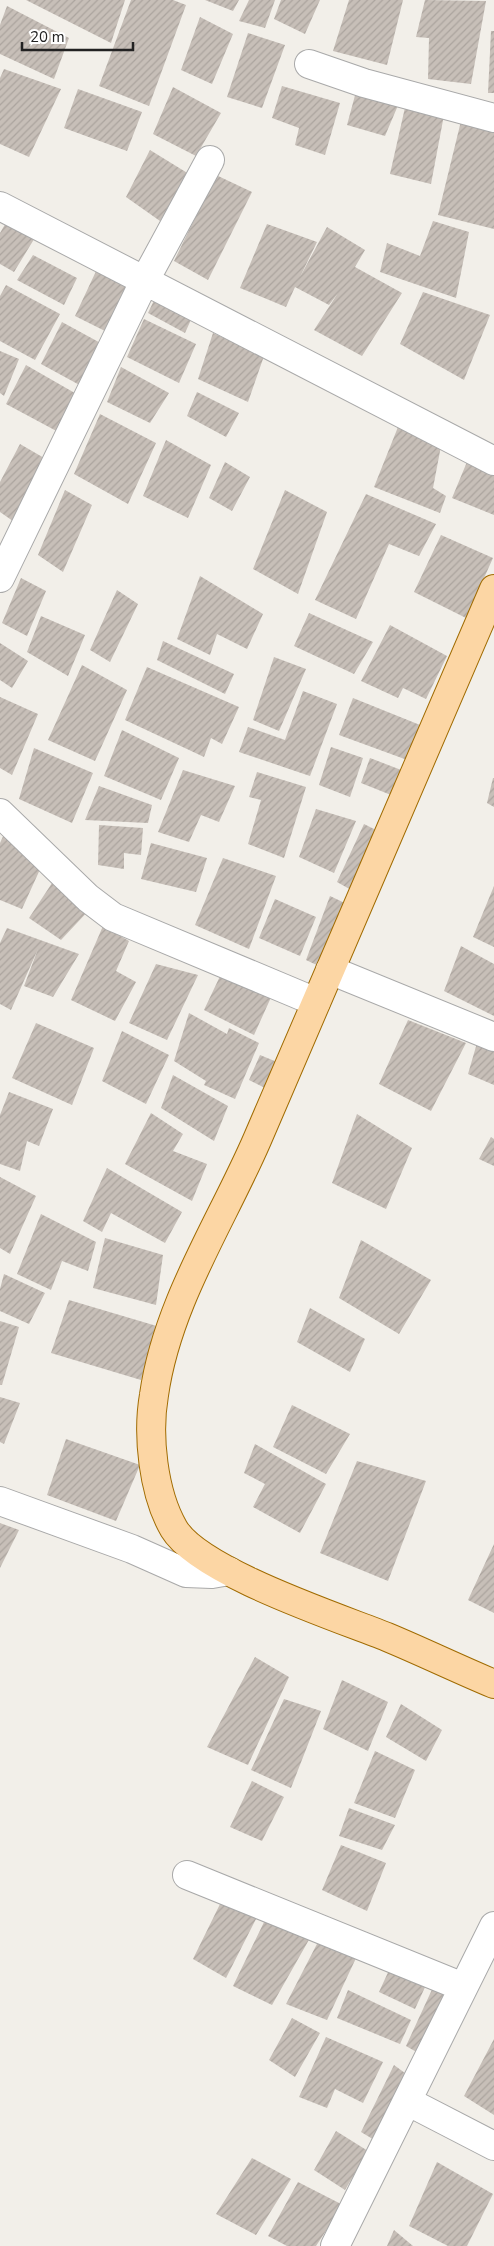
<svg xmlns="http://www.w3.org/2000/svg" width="494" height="2246" font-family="'Nunito Sans',sans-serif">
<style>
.building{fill:url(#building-hatch)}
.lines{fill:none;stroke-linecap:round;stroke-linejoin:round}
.minor-casing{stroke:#a9a9a9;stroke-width:30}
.primary-casing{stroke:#a06b00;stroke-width:30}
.minor{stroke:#fff;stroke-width:28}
.primary{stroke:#fcd6a4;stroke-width:28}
</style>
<defs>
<pattern id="building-hatch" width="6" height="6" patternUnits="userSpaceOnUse" patternTransform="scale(1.25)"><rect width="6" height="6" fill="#c7bfb8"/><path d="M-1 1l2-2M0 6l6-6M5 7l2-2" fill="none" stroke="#aba49e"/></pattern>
</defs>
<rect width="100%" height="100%" fill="#f2efe9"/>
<path class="building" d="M26 0H125L111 43Z
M131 0H173L186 5 149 106 99 86Z
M205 0H239L233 11Z
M249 0H275L265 28 239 21Z
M281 0H320L305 34 274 19Z
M349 0H403L387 65 333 51Z
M425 0 486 1 471 84 428 79 429 38 416 37Z
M7 6 69 38 54 79 0 54V25Z
M200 17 233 34 212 84 181 70Z
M491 31H494V93H488Z
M248 33 285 45 262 108 227 97Z
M4 69 61 89 29 157 0 144V78Z
M282 86 340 103 325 155 295 145 299 128 272 118Z
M173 87 221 113 196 156 153 134Z
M357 88 399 103 385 136 347 125Z
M78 89 142 112 127 151 64 128Z
M406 103 444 115 431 184 390 174Z
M461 121 494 129V229L438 215Z
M150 150 189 174 160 221 126 197Z
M216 175 252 192 208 280 174 261Z
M7 221 36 236 14 272 0 264V233Z
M433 221 469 232 456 298 380 272 387 243 420 256Z
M267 224 317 242 300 277 327 227 365 250 355 267 402 293 362 356 314 330 338 293 329 305 295 287 286 307 240 288Z
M33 255 77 278 64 305 17 280Z
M98 267 135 284 109 333 75 316Z
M6 285 60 314 35 360 0 341V296Z
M423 292 490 315 464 380 400 344Z
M157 294 194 313 185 333 148 313Z
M144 319 196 344 179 383 127 357Z
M62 322 106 346 85 388 41 364Z
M213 333 264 356 248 402 198 379Z
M0 351 19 359 4 396 0 393Z
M26 365 80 396 62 434 6 404Z
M121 367 169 393 150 423 107 402Z
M197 392 239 413 226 437 187 416Z
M100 414 156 443 128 504 74 474Z
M398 427 441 446 433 488 446 496 440 513 374 487Z
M166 440 211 465 188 518 143 496Z
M20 444 51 462 20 526 0 512V482Z
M469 457 494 469V515L452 498Z
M225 462 250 477 232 511 209 498Z
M65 490 92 505 63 572 38 555Z
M285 490 327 512 298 594 253 569Z
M366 494 436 524 419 556 389 544 356 619 315 600Z
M441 535 493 558 466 618 414 592Z
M200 576 263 614 247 649 217 634 210 655 177 639Z
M21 578 46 591 27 636 2 623Z
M117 590 138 604 110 662 90 650Z
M309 613 373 642 354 674 294 646Z
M41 616 85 635 68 676 27 652Z
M390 625 447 656 426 699 403 688 398 698 361 681Z
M163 641 234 674 225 694 157 660Z
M0 643 28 661 12 688 0 680Z
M274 657 306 669 279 731 253 720Z
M82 665 127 690 95 761 48 740Z
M147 667 239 707 222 744 211 738 204 757 125 720Z
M303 691 337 704 310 776 239 752 248 727 285 740Z
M0 697 38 714 12 775 0 768Z
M353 698 425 727 410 761 339 735Z
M122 730 179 758 161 800 104 776Z
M331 747 363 758 350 797 319 785Z
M34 748 93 773 72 823 19 799Z
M370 758 409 773 396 797 361 783Z
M183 770 235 786 219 822 201 815 189 842 158 832Z
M257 772 306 787 284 858 248 844 261 800 249 797Z
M493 778H494V807L487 803Z
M99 786 152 805 148 823 85 820Z
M316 809 356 821 334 873 299 857Z
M364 824 382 833 353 891 337 882Z
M99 825 143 828 141 855 124 853V869L98 865Z
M5 832 42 865 22 909 0 900V843Z
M151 843 207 858 196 892 141 879Z
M223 858 276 876 249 949 195 925Z
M56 877 91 908 61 940 29 918Z
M494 886V947L473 937Z
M330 896 349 905 323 968 306 960Z
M275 899 316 917 300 956 259 938Z
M103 926 129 941 116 971 136 982 115 1021 71 1000Z
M7 928 79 954 53 997 24 986 38 949 11 1010 0 1004V943Z
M461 946 494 964V1016L444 991Z
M156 964 198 975 167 1040 129 1023Z
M222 972 273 993 254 1035 204 1010Z
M189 1013 227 1034 229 1028 259 1043 235 1099 204 1085 206 1081 174 1061Z
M408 1020 466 1043 431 1111 379 1084Z
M36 1023 94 1048 72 1105 12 1078Z
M122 1031 169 1055 146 1104 102 1081Z
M477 1043 494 1052V1085L468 1074Z
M260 1055 282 1064 269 1090 249 1080Z
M173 1075 228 1106 214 1141 161 1108Z
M9 1092 53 1109 39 1146 27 1141 20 1171 0 1164V1115Z
M151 1113 183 1134 173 1151 207 1164 192 1201 125 1164Z
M357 1114 412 1148 386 1209 332 1183Z
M491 1137 494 1139V1166L479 1159Z
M107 1168 182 1212 165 1243 111 1213 102 1232 83 1221Z
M0 1177 36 1196 10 1254 0 1248Z
M41 1214 96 1242 88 1271 62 1261 51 1290 17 1274Z
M105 1238 163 1255 156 1305 93 1288Z
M361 1240 431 1280 399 1334 339 1298Z
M4 1274 45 1293 29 1324 0 1311V1289Z
M69 1300 160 1327 141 1380 51 1353Z
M310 1308 365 1339 350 1372 297 1342Z
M0 1321 19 1327 2 1385H0Z
M0 1397 20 1403 4 1444 0 1442Z
M292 1405 350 1434 326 1474 273 1447Z
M66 1439 140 1465 116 1521 47 1495Z
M255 1444 326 1484 300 1533 253 1507 265 1484 244 1473Z
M357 1461 426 1481 388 1581 320 1553Z
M0 1523 19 1530 0 1568Z
M494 1544V1613L468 1600Z
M255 1657 289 1677 248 1765 207 1747Z
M342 1680 388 1702 368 1751 323 1729Z
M284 1699 321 1711 291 1788 251 1770Z
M401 1704 442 1730 426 1761 386 1737Z
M375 1751 415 1770 395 1818 354 1803Z
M252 1781 284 1797 262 1841 230 1827Z
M349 1808 395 1825 382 1850 339 1836Z
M341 1845 386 1863 367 1911 322 1890Z
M222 1900 258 1915 226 1978 193 1959Z
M266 1918 310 1938 272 2005 233 1986Z
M319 1940 357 1956 327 2020 286 2004Z
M390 1968 426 1985 415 2009 379 1992Z
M435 1983 452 1992 420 2054 406 2046Z
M348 1990 411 2020 400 2044 337 2018Z
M292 2018 320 2033 295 2077 269 2060Z
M326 2037 383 2062 363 2103 335 2089 327 2108 299 2097Z
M494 2039V2115L464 2096Z
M394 2065 409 2076 376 2141 361 2132Z
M336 2131 368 2151 345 2190 314 2170Z
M252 2158 291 2179 256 2235 216 2214Z
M437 2162 493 2194 467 2246H448L409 2226Z
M298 2182 343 2205 316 2246H287L268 2236Z
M394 2230 413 2246H387Z"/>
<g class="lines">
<defs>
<path id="minor" d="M309 64 364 83 494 118
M0 206 494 461
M0 578 145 280 210 160
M0 813 88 898 113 917 316 1002
M330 970 494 1037
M0 1501 132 1549 186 1573 212 1574 229 1571
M187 1875 463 1987
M494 1926 407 2101 494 2146
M335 2246 407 2101"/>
<path id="primary" d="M494 589C415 773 336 956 257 1140 221 1223 167 1303 154 1395 147 1435 153 1493 174 1529 200 1572 337 1617 387 1637 423 1652 458 1669 494 1684"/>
</defs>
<use href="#minor" class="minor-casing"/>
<use href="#primary" class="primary-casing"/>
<use href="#minor" class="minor"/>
<use href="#primary" class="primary"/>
</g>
<path d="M22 42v8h111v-8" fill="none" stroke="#222222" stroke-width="2.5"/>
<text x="30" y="42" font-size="15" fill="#222222" stroke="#ffffff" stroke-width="4" paint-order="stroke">20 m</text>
</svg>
